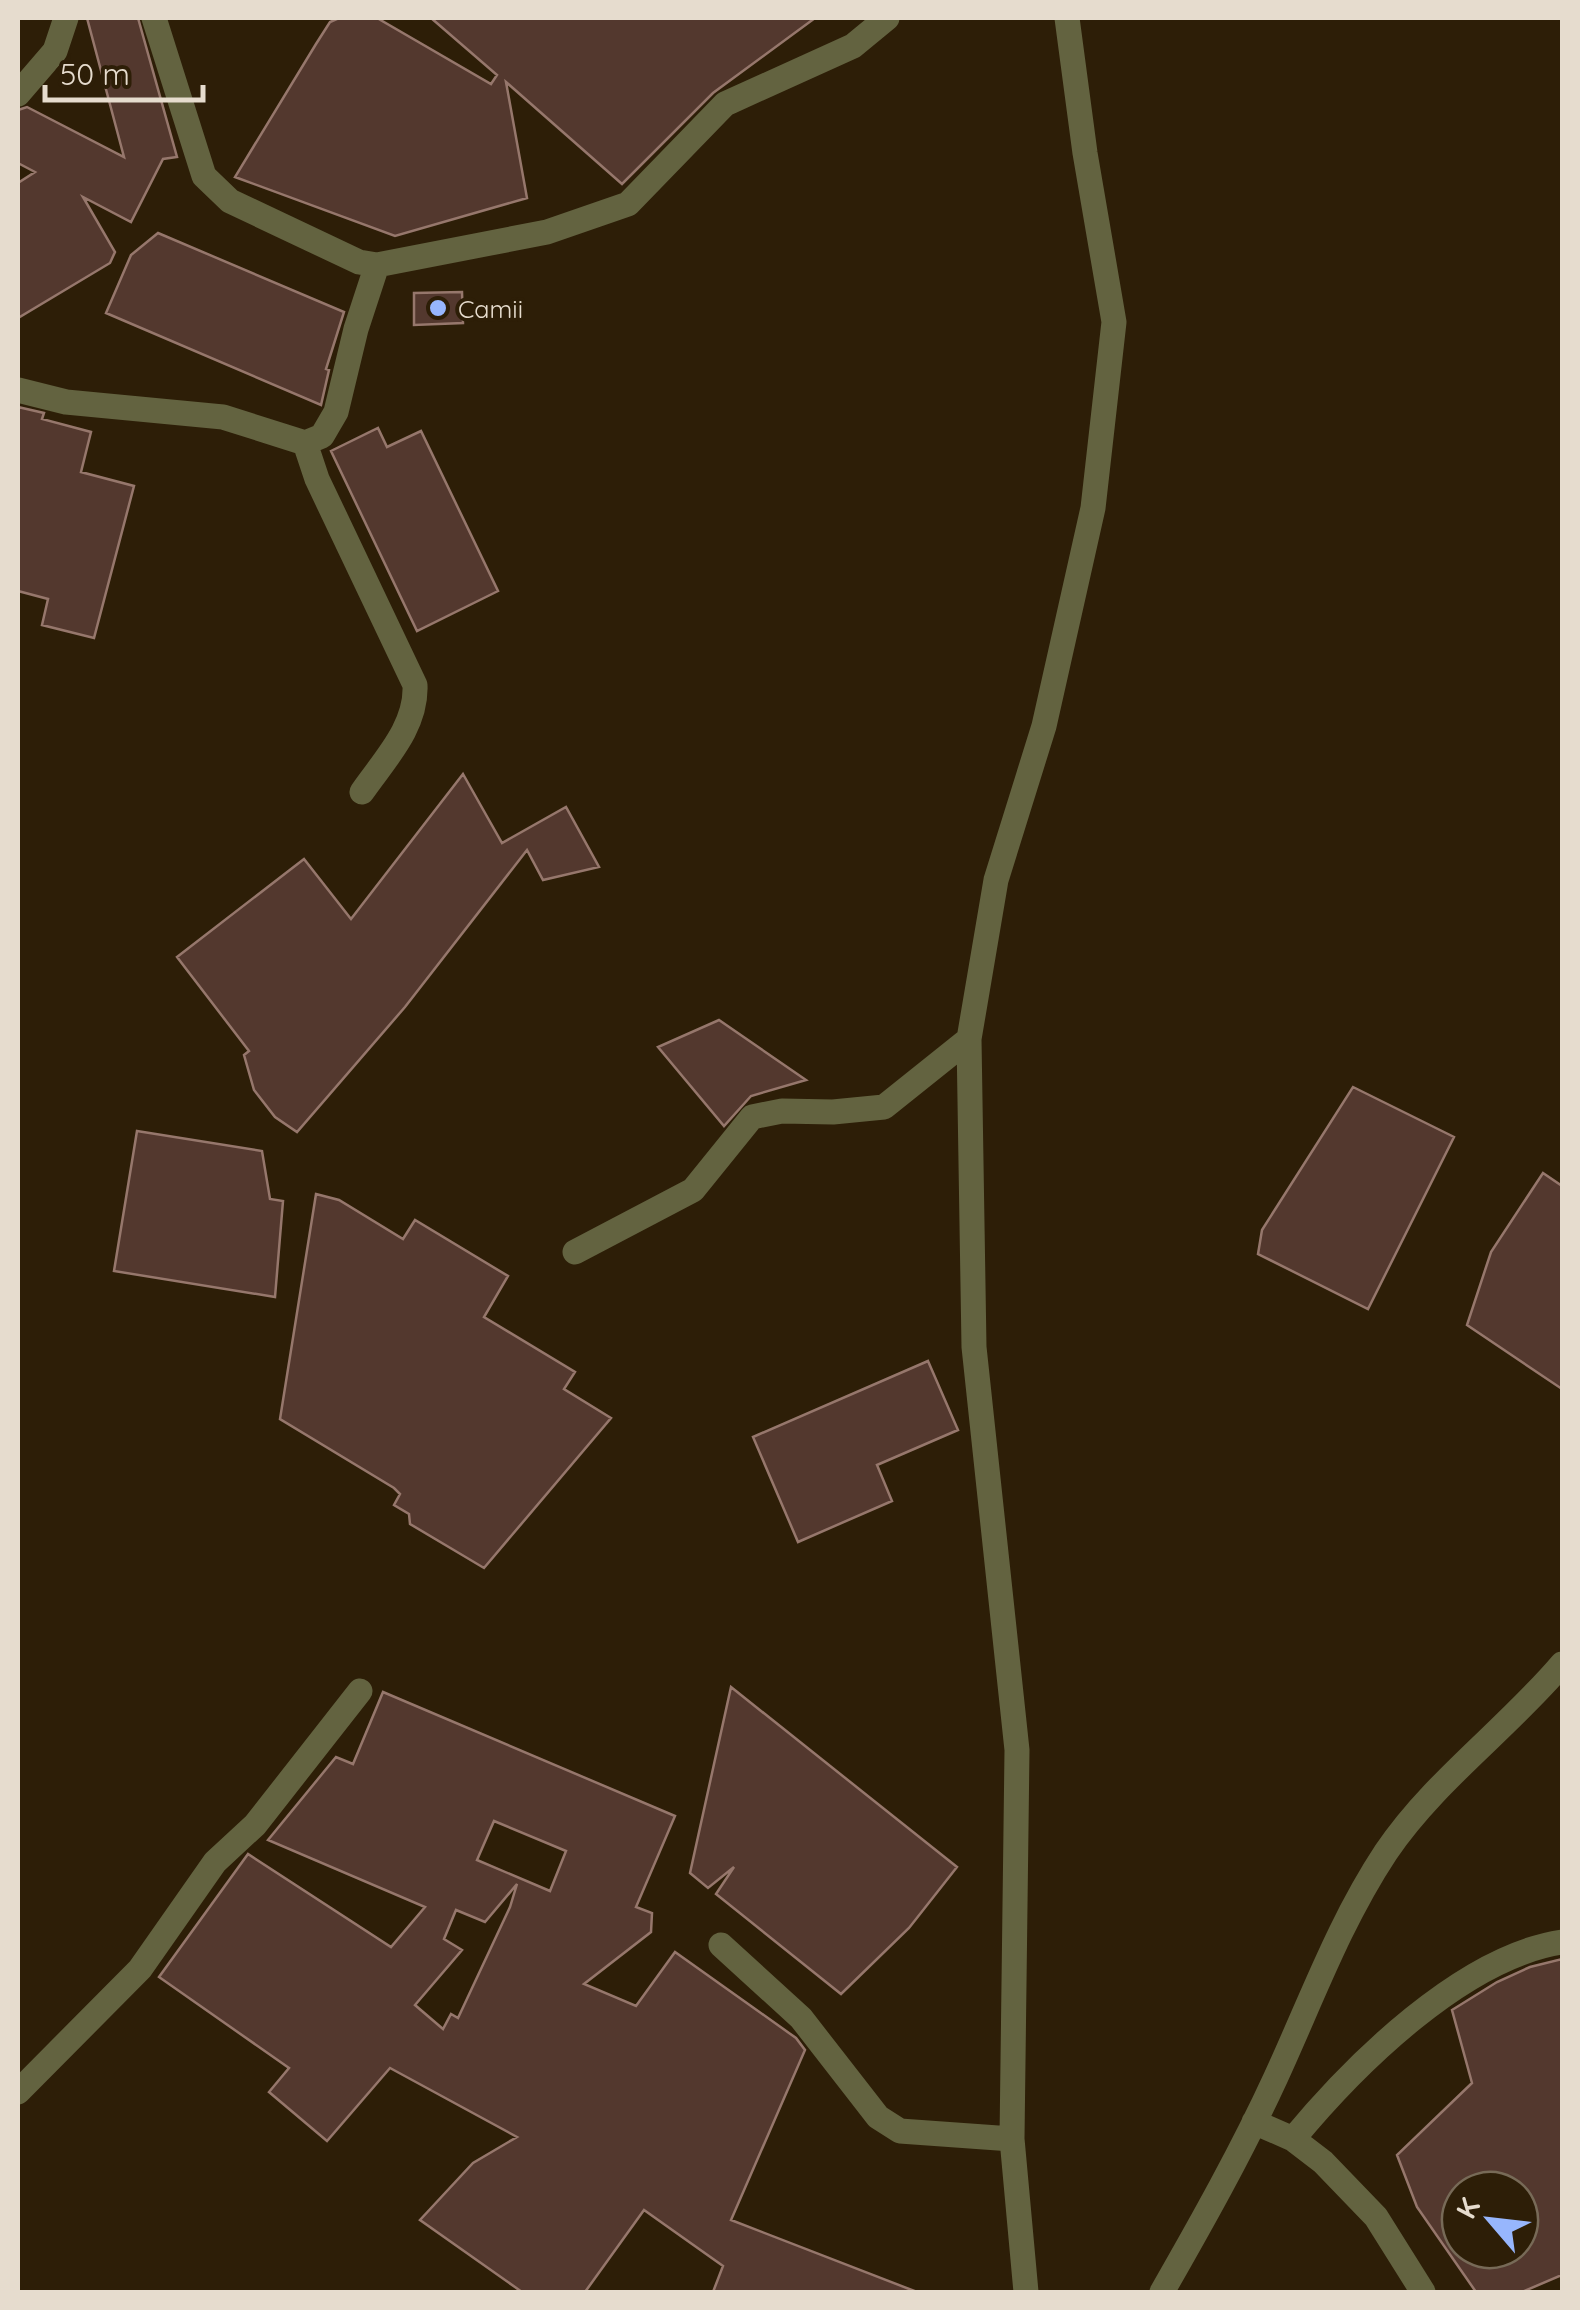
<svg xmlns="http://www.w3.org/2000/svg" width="1580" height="2310" font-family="Quicksand,sans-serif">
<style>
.building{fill:#53382e;stroke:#96776c;stroke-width:2.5;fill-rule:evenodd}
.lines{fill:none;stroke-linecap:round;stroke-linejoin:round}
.minor{stroke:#636340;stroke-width:25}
.poi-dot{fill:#97b6fd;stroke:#2d1e07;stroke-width:4}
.labels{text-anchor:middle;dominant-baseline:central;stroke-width:8;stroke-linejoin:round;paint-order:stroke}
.poi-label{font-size:25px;fill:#e6dcce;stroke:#2d1e07;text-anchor:start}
</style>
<rect width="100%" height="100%" fill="#2d1e07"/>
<path class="building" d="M87 18H138L177 157 163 159 131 222 83 197 115 252 110 263 18 318V183L35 172 18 163V110L27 107 124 157Z
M339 18H377L491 84 497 75 431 18H815L713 93 622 184 506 82 527 198 395 236 235 177 316 44 330 22Z
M158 233 344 312 326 369 329 370 321 405 106 313 131 255Z
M462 292 463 323 414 325V293Z
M18 407 44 413 42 419 91 432 81 472 134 486 94 638 42 625 48 599 18 591Z
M378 428 387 447 421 431 498 591 417 631 331 451Z
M463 774 502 843 566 807 599 867 543 880 527 850 405 1007 297 1132 275 1117 254 1090 244 1055 249 1051 177 957 304 859 351 919Z
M719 1020 806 1080 751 1096 724 1126 658 1047Z
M1353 1087 1454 1137 1368 1309 1258 1254 1262 1230Z
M137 1131 262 1151 270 1199 283 1201 275 1297 114 1271Z
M1543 1173 1562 1186V1389L1467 1325 1491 1252Z
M316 1194 339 1200 403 1239 415 1220 508 1276 484 1317 575 1372 564 1389 611 1418 484 1568 410 1524 409 1514 394 1505 400 1494 394 1488 280 1419Z
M928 1361 958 1430 877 1465 892 1501 798 1542 753 1437Z
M731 1687 957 1867 909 1928 841 1994 716 1894 734 1867 708 1888 690 1873Z
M383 1692 675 1816 636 1907 652 1913 651 1932 584 1984 636 2006 675 1952 796 2038 805 2050 731 2220 917 2292H713L723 2266 644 2210 585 2292H522L420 2220 473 2163 517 2137 390 2068 327 2141 269 2092 289 2068 159 1977 248 1854 391 1947 425 1907 268 1840 336 1757 353 1764ZM494 1821 566 1851 550 1891 477 1860ZM517 1884 510 1907 458 2018 451 2014 443 2029 415 2005 462 1950 444 1939 456 1910 485 1922Z
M1562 1959V2275L1522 2292H1476L1417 2207 1397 2155 1472 2083 1452 2010 1497 1982 1530 1967ZM1460 2190H1520V2250H1460Z"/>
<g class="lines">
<path class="minor" d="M154 18 204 176 230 201 359 262 377 265 547 232 628 204 725 104 853 46 887 18
M18 94 55 51 66 18
M18 390 66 402 223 417 305 443 322 436 336 412 356 329 377 265
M305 443 317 479 415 685C417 727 384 760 362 792
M575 1252 693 1190 752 1117 782 1111 833 1112 884 1107 969 1039
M721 1945 801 2018 878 2117 900 2131 1012 2139
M18 2092 140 1969 215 1862 255 1825 360 1691
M1254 2122 1293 2139 1323 2162 1376 2217 1423 2292
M1293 2139C1355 2064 1463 1957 1562 1942
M1026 2292 1012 2139 1017 1750 974 1347 969 1039 996 880 1044 726 1093 508 1114 322 1085 153 1067 18
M1162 2292C1202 2222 1242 2151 1276 2077 1311 2001 1339 1923 1386 1852 1434 1781 1507 1729 1562 1664"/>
</g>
<circle class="poi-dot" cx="438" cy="308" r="10"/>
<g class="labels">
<g class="poi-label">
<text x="458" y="308">Camii</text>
</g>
</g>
<rect width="1580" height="2310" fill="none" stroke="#e6dcce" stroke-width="40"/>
<g transform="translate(1490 2220) rotate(298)"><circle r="48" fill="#2d1e07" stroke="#776a57" stroke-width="2.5"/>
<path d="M0-8L18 38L0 25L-18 38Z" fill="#97b6fd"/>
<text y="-15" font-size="28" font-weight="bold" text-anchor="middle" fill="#e6dcce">K</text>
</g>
<path d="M45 85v15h158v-15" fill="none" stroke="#e6dcce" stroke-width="5"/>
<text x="60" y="85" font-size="30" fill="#e6dcce" stroke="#2d1e07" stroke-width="8" paint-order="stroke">50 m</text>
</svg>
